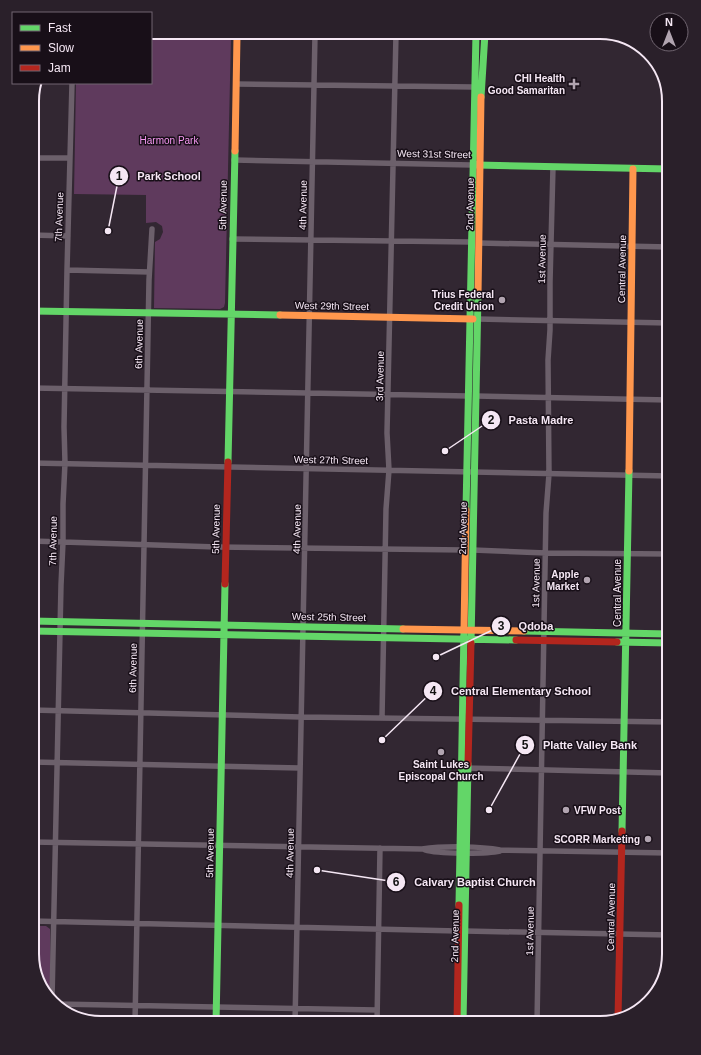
<svg xmlns="http://www.w3.org/2000/svg" width="701" height="1055" font-family="Arial,sans-serif">
<style>
.green{fill:#5f3a5d}
.lines{fill:none;stroke-linecap:round;stroke-linejoin:round}
.street{stroke:#6c606b;stroke-width:5.5}
.fast{stroke:#63d668;stroke-width:7}
.slow{stroke:#ff974d;stroke-width:7}
.jam{stroke:#b3261e;stroke-width:7}
.poi-dot{fill:#b1a4b0;stroke:#180f18;stroke-width:1.5}
.labels{text-anchor:middle;dominant-baseline:central;stroke-width:3;stroke-linejoin:round;paint-order:stroke}
.poi-label{font-size:10px;font-weight:bold;fill:#f5e7f4;stroke:#180f18;text-anchor:end}
.park-label{font-size:10px;fill:#f698f2;stroke:#180f18}
.street-label{font-size:10px;fill:#f5e7f4;stroke:#180f18}
.rim{fill:none;stroke:#f5e7f4;stroke-width:2}
.leader{fill:none;stroke:#f5e7f4;stroke-width:1.5}
.callout-dot{fill:#f5e7f4;stroke:#180f18;stroke-width:1.5}
.mark-label{font-size:12px;text-anchor:middle;font-weight:bold;fill:#111}
.callout-label{font-size:11px;text-anchor:middle;font-weight:bold;fill:#f5e7f4;stroke:#180f18;stroke-width:3;stroke-linejoin:round;paint-order:stroke}
</style>
<rect width="100%" height="100%" fill="#322732"/>
<path class="green" d="M151 36H231L225 303 224 307 220 309 154 308 155 242 160 239 163 232 162 226 156 222 146 223V195L74 194 76 83H151Z
M32 926H46L50 929 51 993 49 997 41 988 32 954Z"/>
<g class="lines">
<path class="street" d="M236 84 474 87
M32 158H70
M234 160 472 165
M32 235 68 236
M232 239 471 242
M479 243 669 247
M67 270 149 272
M478 319 669 323
M32 388 468 396
M476 396 669 400
M32 463 669 476
M32 541 217 547 465 550
M473 550 546 553 669 554
M32 710 301 717 669 722
M382 718 386 509 389 470 387 433 396 34
M32 762 300 768
M465 768 669 773
M32 842 422 849C442 846 481 846 500 850L669 853
M425 850C437 854 487 854 500 851
M32 921 458 931
M465 931 669 935
M52 1000 61 585 63 542V504L65 463 64 427 67 270 72 83
M56 1004 377 1010
M135 1023 149 280 152 229
M295 1023 315 35
M377 1023 380 848
M537 1023 546 513 549 474 548 360 550 330V282L553 167"/>
<path class="fast" d="M481 97 485 33
M477 165 669 169
M32 311 280 315
M228 462 235 151
M466 510 476 33
M32 621 403 629
M32 631 516 640
M524 631 669 634
M617 642 669 643
M471 643 478 295
M622 831 629 471
M459 905 464 630
M216 1023 225 584
M463 1023 468 764"/>
<path class="slow" d="M235 151 237 36
M478 295 481 97
M280 315 473 319
M629 471 633 169
M403 629 524 631
M464 630 466 510"/>
<path class="jam" d="M225 584 228 462
M516 640 617 642
M468 764 471 643
M618 1018 622 831
M457 1023 459 905"/>
</g>
<g class="poi-dot">
<path d="M572 78h4v4h4v4h-4v4h-4v-4h-4v-4h4z"/>
<circle cx="502" cy="300" r="4"/>
<circle cx="587" cy="580" r="4"/>
<circle cx="441" cy="752" r="4"/>
<circle cx="566" cy="810" r="4"/>
<circle cx="648" cy="839" r="4"/>
</g>
<g class="labels">
<g class="poi-label">
<text x="565" y="78">CHI Health<tspan x="565" dy="12">Good Samaritan</tspan></text>
<text x="494" y="294">Trius Federal<tspan x="494" dy="12">Credit Union</tspan></text>
<text x="579" y="574">Apple<tspan x="579" dy="12">Market</tspan></text>
<text x="441" y="764" text-anchor="middle">Saint Lukes<tspan x="441" dy="12">Episcopal Church</tspan></text>
<text x="574" y="810" text-anchor="start">VFW Post</text>
<text x="640" y="839">SCORR Marketing</text>
</g>
<g class="park-label">
<text x="169" y="140">Harmon Park</text>
</g>
<g class="street-label">
<text transform="translate(434 154) rotate(1)">West 31st Street</text>
<text transform="translate(470 204) rotate(-89)">2nd Avenue</text>
<text transform="translate(223 205) rotate(-89)">5th Avenue</text>
<text transform="translate(303 205) rotate(-89)">4th Avenue</text>
<text transform="translate(59 217) rotate(-88)">7th Avenue</text>
<text transform="translate(542 259) rotate(-89)">1st Avenue</text>
<text transform="translate(622 269) rotate(-89)">Central Avenue</text>
<text transform="translate(332 306) rotate(1)">West 29th Street</text>
<text transform="translate(139 344) rotate(-89)">6th Avenue</text>
<text transform="translate(380 376) rotate(-89)">3rd Avenue</text>
<text transform="translate(331 460) rotate(1)">West 27th Street</text>
<text transform="translate(463 528) rotate(-89)">2nd Avenue</text>
<text transform="translate(216 529) rotate(-89)">5th Avenue</text>
<text transform="translate(297 529) rotate(-89)">4th Avenue</text>
<text transform="translate(53 541) rotate(-89)">7th Avenue</text>
<text transform="translate(536 583) rotate(-89)">1st Avenue</text>
<text transform="translate(617 593) rotate(-90)">Central Avenue</text>
<text transform="translate(329 617) rotate(1)">West 25th Street</text>
<text transform="translate(133 668) rotate(-89)">6th Avenue</text>
<text transform="translate(210 853) rotate(-89)">5th Avenue</text>
<text transform="translate(290 853) rotate(-89)">4th Avenue</text>
<text transform="translate(611 917) rotate(-89)">Central Avenue</text>
<text transform="translate(530 931) rotate(-89)">1st Avenue</text>
<text transform="translate(455 936) rotate(-89)">2nd Avenue</text>
</g>
</g>
<path d="M0 0H701V1055H0ZM101 39H600A62 62 0 0 1 662 101V954A62 62 0 0 1 600 1016H101A62 62 0 0 1 39 954V101A62 62 0 0 1 101 39Z" fill="#2a202a" fill-rule="evenodd"/>
<path class="rim" d="M101 39H600A62 62 0 0 1 662 101V954A62 62 0 0 1 600 1016H101A62 62 0 0 1 39 954V101A62 62 0 0 1 101 39Z"/>
<path class="leader" d="M108 231L119 176M445 451L491 420M436 657L501 626M382 740L433 691M489 810L525 745M317 870L396 882"/>
<g class="callout-dot">
<circle cx="108" cy="231" r="4"/>
<circle cx="445" cy="451" r="4"/>
<circle cx="436" cy="657" r="4"/>
<circle cx="382" cy="740" r="4"/>
<circle cx="489" cy="810" r="4"/>
<circle cx="317" cy="870" r="4"/>
<circle cx="119" cy="176" r="10"/>
<circle cx="491" cy="420" r="10"/>
<circle cx="501" cy="626" r="10"/>
<circle cx="433" cy="691" r="10"/>
<circle cx="525" cy="745" r="10"/>
<circle cx="396" cy="882" r="10"/>
</g>
<g class="mark-label">
<text x="119" y="180">1</text>
<text x="491" y="424">2</text>
<text x="501" y="630">3</text>
<text x="433" y="695">4</text>
<text x="525" y="749">5</text>
<text x="396" y="886">6</text>
</g>
<g class="callout-label">
<text x="169" y="180">Park School</text>
<text x="541" y="424">Pasta Madre</text>
<text x="536" y="630">Qdoba</text>
<text x="521" y="695">Central Elementary School</text>
<text x="590" y="749">Platte Valley Bank</text>
<text x="475" y="886">Calvary Baptist Church</text>
</g>
<rect x="12" y="12" width="140" height="72" fill="#180f18" stroke="#706570"/>
<rect x="20" y="25" width="20" height="6" fill="#63d668" stroke="#706570"/>
<text x="48" y="32" font-size="12" fill="#f5e7f4">Fast</text>
<rect x="20" y="45" width="20" height="6" fill="#ff974d" stroke="#706570"/>
<text x="48" y="52" font-size="12" fill="#f5e7f4">Slow</text>
<rect x="20" y="65" width="20" height="6" fill="#b3261e" stroke="#706570"/>
<text x="48" y="72" font-size="12" fill="#f5e7f4">Jam</text>
<g transform="translate(669 32)"><circle r="19" fill="#180f18" stroke="#706570"/>
<path d="M0-3L7 15L0 10L-7 15Z" fill="#b1a4b0"/>
<text y="-6" font-size="11" font-weight="bold" text-anchor="middle" fill="#f5e7f4">N</text>
</g>
</svg>
